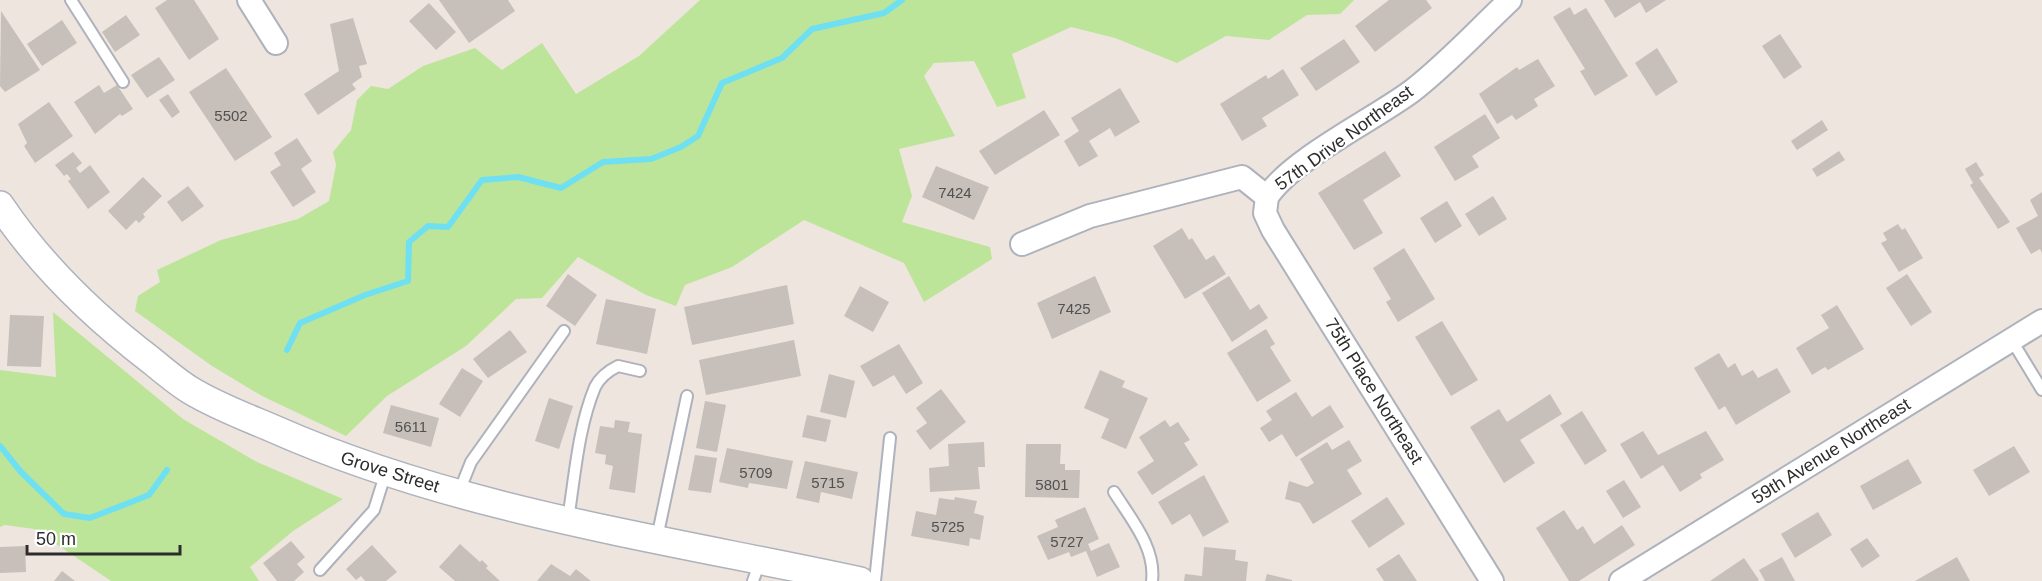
<svg xmlns="http://www.w3.org/2000/svg" width="2042" height="581" font-family="Arial,sans-serif">
<style>
.green{fill:#bde599}
.lines{fill:none;stroke-linecap:round;stroke-linejoin:round}
.stream{stroke:#6fe0f2;stroke-width:6}
.building{fill:#c6bfba}
.service-casing{stroke:#aeb2bc;stroke-width:14}
.minor-casing{stroke:#aeb2bc;stroke-width:26}
.tertiary-casing{stroke:#aeb2bc;stroke-width:30}
.service{stroke:#fff;stroke-width:10}
.minor{stroke:#fff;stroke-width:22}
.tertiary{stroke:#fff;stroke-width:27}
.labels{text-anchor:middle;dominant-baseline:central;stroke-width:4.5;stroke-linejoin:round;paint-order:stroke}
.number-label{font-size:15px;fill:#525150}
.street-label{font-size:18px;fill:#2c2c2c;stroke:#fff}
</style>
<rect width="100%" height="100%" fill="#eee5de"/>
<path class="green" d="M700 0H1354L1340 14 1307 15 1269 40 1226 36 1177 63 1115 38 1071 27 1012 54 1026 98 997 107 974 61 934 63 924 76 955 136 899 149 912 196 902 222 990 247 992 259 924 302 904 263 804 220 732 267 685 285 676 306 646 295 578 257 542 298 516 299 466 346 387 396 346 436 262 396 212 366 135 311 138 296 160 282 157 270 221 240 298 219 329 201 336 165 333 152 351 130 357 100 371 86 388 89 423 66 475 48 502 70 542 43 576 94 639 56Z
M53 312 183 419 257 462 343 499 293 531 250 567 259 581H111L34 529 5 525 0 527V370L56 377Z"/>
<g class="lines">
<path class="stream" d="M287 350 300 323 365 295 408 281 409 242 428 226 448 227 482 180 518 177 561 188 603 162 651 159 681 147 698 136 722 83 782 58 812 29 884 13 902 0
M0 446 21 472 64 514 90 518 149 495 167 470"/>
</g>
<path class="building" d="M167 0H194L219 39 189 60 155 8Z
M439 0H508L515 11 469 43Z
M1389 0H1426L1432 8 1375 52 1355 26Z
M1604 0H1666L1646 13 1640 2 1615 18Z
M429 3 456 32 436 50 409 21Z
M1570 7 1574 15 1586 8 1628 76 1595 96 1580 71 1585 69 1553 17Z
M1 11 40 70 5 92 0 86Z
M126 15 140 35 115 52 102 32Z
M353 18 367 64 359 66 362 77 352 84 356 89 318 115 304 94 339 71 330 24Z
M62 20 77 43 42 66 27 44Z
M1780 34 1802 67 1784 79 1762 46Z
M1344 39 1360 62 1316 91 1300 68Z
M1657 48 1678 82 1656 96 1635 63Z
M159 57 175 80 147 98 131 75Z
M1538 59 1555 86 1534 99 1538 106 1516 120 1512 115 1497 124 1479 94 1517 67 1519 70Z
M226 68 272 137 235 161 189 92Z
M1283 69 1299 95 1262 118 1267 126 1242 141 1220 104 1266 75 1268 79Z
M99 85 104 93 117 85 133 109 122 116 120 114 95 134 74 102Z
M1120 88 1140 122 1115 137 1110 128 1089 141 1098 156 1079 167 1064 141 1079 131 1071 118Z
M168 94 180 112 172 118 159 100Z
M49 102 73 136 35 163 24 146 27 143 18 124Z
M1044 110 1060 135 995 175 979 151Z
M1485 114 1500 138 1472 156 1479 167 1455 181 1434 147Z
M1822 120 1828 130 1797 150 1791 141Z
M297 138 312 161 301 169 316 192 293 207 270 172 281 165 274 153Z
M1385 151 1401 176 1363 200 1383 233 1354 250 1318 193Z
M1839 151 1845 160 1817 177 1812 169Z
M73 152 82 163 76 168 80 173 90 165 110 192 88 209 68 181 71 179 67 174 64 176 55 165Z
M1976 162 1984 175 1979 178 2010 222 1998 229 1970 185 1973 183 1965 169Z
M936 166 989 187 974 220 922 197Z
M143 177 162 196 143 214 145 217 139 223 136 220 126 230 108 211Z
M188 186 204 206 182 222 167 202Z
M2042 192V253L2040 249 2031 254 2016 228 2038 216 2030 200Z
M1493 196 1507 219 1479 236 1465 214Z
M1447 201 1462 226 1435 243 1420 218Z
M1898 224 1902 230 1905 228 1923 258 1899 272 1881 243 1887 240 1883 233Z
M1182 228 1189 240 1192 238 1206 260 1214 255 1226 274 1185 299 1153 246Z
M1404 248 1435 299 1398 322 1386 302 1391 299 1373 268Z
M568 274 597 295 575 326 546 306Z
M1907 274 1932 312 1911 326 1886 288Z
M1095 276 1111 312 1052 339 1037 303Z
M1229 276 1250 310 1259 304 1268 318 1232 342 1202 293Z
M787 285 794 324 692 345 684 307Z
M860 286 889 302 873 332 844 316Z
M606 299 656 309 647 354 596 344Z
M1837 305 1864 349 1828 370 1825 367 1812 375 1796 348 1829 328 1821 315Z
M10 315 44 316 41 367 7 366Z
M1442 321 1478 380 1451 396 1415 337Z
M1266 329 1275 344 1270 347 1291 381 1257 402 1227 353Z
M510 330 527 352 488 378 473 359Z
M794 340 801 376 706 395 699 360Z
M899 344 923 383 906 394 894 375 873 387 860 366Z
M1719 353 1728 368 1735 363 1742 376 1753 370 1758 378 1777 368 1791 392 1736 425 1725 406 1719 410 1694 368Z
M462 368 483 381 460 417 439 404Z
M1100 370 1125 381 1122 387 1148 398 1126 449 1101 438 1109 419 1084 408Z
M829 374 855 381 846 418 820 412Z
M941 389 966 422 930 450 916 431 927 423 916 408Z
M1296 392 1312 417 1330 405 1344 427 1296 457 1282 434 1269 442 1260 428 1272 420 1266 411Z
M1550 394 1562 414 1520 440 1535 463 1504 483 1470 427 1499 409 1507 422Z
M549 398 573 406 559 449 535 441Z
M705 401 726 405 717 452 696 448Z
M391 405 439 418 431 447 383 433Z
M1582 411 1607 451 1585 465 1560 425Z
M807 415 831 420 826 442 802 437Z
M615 420 630 422 628 432 642 434 635 493 609 489 613 466 605 464 606 455 595 453 600 426 614 428Z
M1165 420 1170 427 1178 422 1190 440 1184 443 1198 465 1152 495 1137 472 1154 461 1139 437Z
M1643 431 1658 455 1706 431 1724 460 1700 474 1702 478 1680 492 1663 465 1641 479 1620 444Z
M1349 440 1362 461 1347 470 1362 494 1313 524 1300 503 1285 499 1289 481 1307 487 1314 483 1300 459 1327 442 1332 450Z
M984 442 985 467H978L980 489 930 492 929 468 949 466 948 444Z
M1026 444H1061L1060 464H1065V470H1080L1079 498 1025 497Z
M2014 446 2030 472 1989 496 1973 470Z
M727 448 793 461 787 489 749 483 748 488 719 482Z
M695 455 717 458 711 493 688 490Z
M1908 459 1922 483 1873 510 1860 486Z
M805 461 858 472 852 499 821 492 819 503 796 498Z
M1204 475 1229 522 1203 537 1190 514 1172 525 1158 502Z
M1624 480 1641 507 1623 518 1606 491Z
M955 497 977 501 974 513 984 516 980 540 970 538 969 546 911 536 916 511 936 515 939 498 954 500Z
M1387 497 1405 524 1369 548 1351 521Z
M1085 507 1099 539 1088 544 1091 551 1109 543 1120 567 1097 577 1086 551 1071 557 1069 552 1048 560 1037 536 1058 527 1055 520Z
M1564 510 1577 530 1583 526 1594 544 1622 525 1635 545 1579 581H1569L1536 528Z
M1818 512 1832 535 1795 558 1781 534Z
M1867 538 1880 556 1862 568 1850 549Z
M291 541 305 557 297 564 304 572 294 581H277L263 563Z
M460 544 480 562 482 560 488 566 486 568 500 581H455L439 567Z
M372 545 397 572 386 581H365L361 576 356 580 346 569Z
M25 546 26 572 0 573V547Z
M1204 547 1236 550 1235 560 1248 562 1246 581H1184L1185 574 1202 576Z
M1399 554 1417 581H1384L1376 569Z
M1782 557 1795 581H1765L1759 570Z
M1957 557 1970 581H1915Z
M1744 558 1759 580 1757 581H1710Z
M551 564 570 576 576 569 591 581H537Z
M62 571 75 581H54Z
M1267 574 1292 580V581H1265Z"/>
<g class="lines">
<defs>
<path id="service" d="M71 0 123 82
M2011 339 2042 390
M459 492 471 462 564 331
M1114 492C1131 519 1156 548 1152 581
M568 519C575 476 578 428 595 387 600 377 608 371 618 366L640 371
M657 538 687 396
M320 570 374 510 386 472
M753 581 760 561
M875 581 890 438"/>
<path id="minor" d="M249 0 276 43
M1267 197 1265 213 1273 230 1492 581
M1022 244 1090 216 1242 177 1267 197C1292 159 1373 120 1412 91 1447 64 1478 30 1510 0
M1621 581 2042 321"/>
<path id="tertiary" d="M0 205C41 266 93 316 152 361 164 371 177 382 190 390 216 406 246 417 274 429 457 510 665 539 860 581"/>
</defs>
<use href="#service" class="service-casing"/>
<use href="#minor" class="minor-casing"/>
<use href="#tertiary" class="tertiary-casing"/>
<use href="#service" class="service"/>
<use href="#minor" class="minor"/>
<use href="#tertiary" class="tertiary"/>
</g>
<g class="labels">
<g class="number-label">
<text x="231" y="115">5502</text>
<text x="955" y="192">7424</text>
<text x="1074" y="308">7425</text>
<text x="411" y="426">5611</text>
<text x="756" y="472">5709</text>
<text x="828" y="482">5715</text>
<text x="1052" y="484">5801</text>
<text x="948" y="526">5725</text>
<text x="1067" y="541">5727</text>
</g>
<g class="street-label">
<text transform="translate(1344 138) rotate(-36)">57th Drive Northeast</text>
<text transform="translate(1374 391) rotate(58)">75th Place Northeast</text>
<text transform="translate(1831 451) rotate(-32)">59th Avenue Northeast</text>
<text transform="translate(390 472) rotate(17)">Grove Street</text>
</g>
</g>
<path d="M27 545v9h153v-9" fill="none" stroke="#2c2c2c" stroke-width="3"/>
<text x="36" y="545" font-size="18" fill="#2c2c2c" stroke="#ffffff" stroke-width="4.5" paint-order="stroke">50 m</text>
</svg>
